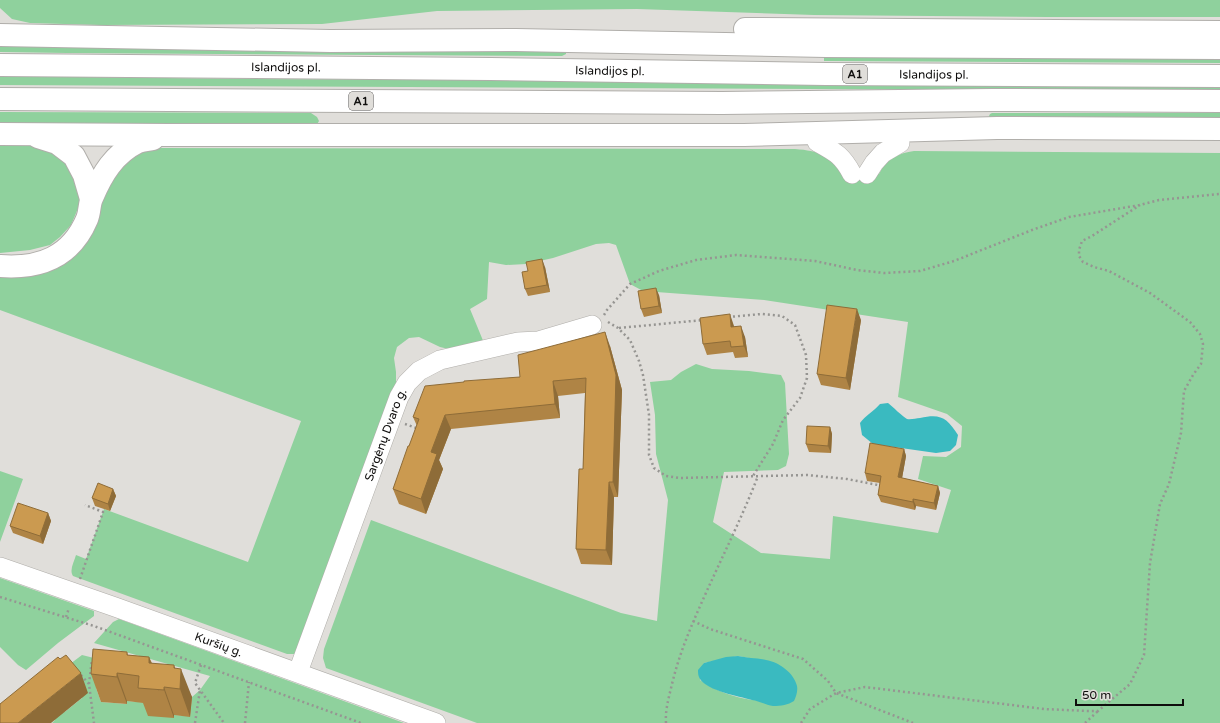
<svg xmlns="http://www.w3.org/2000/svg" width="1220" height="723" font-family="'Varela Round',sans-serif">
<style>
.green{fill:#8fd19d;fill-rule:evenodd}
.water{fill:#3abac0}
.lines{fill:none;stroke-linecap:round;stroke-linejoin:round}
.minor-casing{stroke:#b0aeaa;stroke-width:20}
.highway-casing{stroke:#b0aeaa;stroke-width:24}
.path{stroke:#969592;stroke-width:2.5;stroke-dasharray:2 3;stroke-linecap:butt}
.minor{stroke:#fff;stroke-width:19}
.highway{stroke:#fff;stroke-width:22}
.wall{fill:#af8445}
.shaded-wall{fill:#8e6c38}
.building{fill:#cb9a50;stroke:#8e6c38}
.labels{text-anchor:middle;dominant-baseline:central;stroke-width:3;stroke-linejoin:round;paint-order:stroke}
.shield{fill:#e0deda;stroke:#4e4c4a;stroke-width:1}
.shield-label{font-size:11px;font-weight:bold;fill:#0f0e0d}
.street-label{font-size:12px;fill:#0f0e0d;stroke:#e0deda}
</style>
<rect width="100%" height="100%" fill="#e0deda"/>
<path class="green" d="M0 0H1220V17H1048L814 15 637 9 437 11 322 24 100 25 30 23 12 19 0 8Z
M0 44 563 50 566 52V54L562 56 67 53 0 52Z
M824 56 1220 57V63L826 61H824Z
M0 76 251 79 1220 84V91L0 85Z
M0 112 311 113 317 117 319 121 316 126 0 125Z
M992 113H1220V120L990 119 989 116 990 114Z
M15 141 58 152 81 183 79 206 71 225 60 237 50 245 30 250 0 253V142Z
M159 148 795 149C820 151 827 155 844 174H879C886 159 899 153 914 151L1220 153V723H477L326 668 323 658 324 649 371 520 621 613 657 621 668 500 656 454 655 415 650 382 671 380 681 372 696 364 712 369 749 371 781 375 785 383 789 454 786 466 778 470 724 472 713 522 761 553 830 559 833 516 938 533 951 490 918 479 923 456 946 457 961 447 962 426 947 414 898 397 908 322 764 300 643 291 630 284 616 245 609 243 596 244 553 258 526 264 506 265 489 262 487 299 470 309 484 343 453 350 440 347 419 337 409 338 397 347 394 358 396 372V384L298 652 294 654H287L73 576C69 570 74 562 76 555L86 559 104 509 248 562 301 421 0 310V277L32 271 103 194 128 158 144 151ZM738 656 749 658 752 700C734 697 715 691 700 680L704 663Z
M0 471 23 479 0 542Z
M0 578 94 611V616L58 643 26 670 18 665 0 647Z
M119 619 404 723H52L55 720 53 718 66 711 82 698 70 664 82 655 98 659 96 688 101 702 127 704V701L149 703 174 718V715L190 716 192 697 200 690 210 676 94 643 113 622Z"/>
<path class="water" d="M888 403C892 406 903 417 907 419 911 420 916 418 920 418 941 413 947 418 958 435L956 445 950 451 936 453 873 444 862 435 860 423C865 416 874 411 880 404Z
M738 656C747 658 757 658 766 660 779 662 794 673 797 686 798 691 796 697 794 701 788 705 781 706 773 706 766 705 759 701 752 700 738 696 708 691 700 679 698 676 698 673 698 670L704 663 726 657Z"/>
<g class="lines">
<defs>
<g id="minor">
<path d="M817 142C835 152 842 155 852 174"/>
<path d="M867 174 874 163 883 153 900 143"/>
<path id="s1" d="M0 567 115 607 436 723"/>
<path id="s2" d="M298 672 399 397 407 383 419 371 440 360 518 342 538 341 592 325"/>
</g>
<g id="highway">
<path d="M745 29 1220 32"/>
<path d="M0 35 330 41 516 40 826 46 1220 48"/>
<path id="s3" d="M0 65 490 69 826 74 1220 76"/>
<path d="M0 99 722 103 992 100 1220 101"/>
<path d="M0 134 168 135H744L997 128 1220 129"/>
<path d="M38 137 57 143 74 156 84 175 91 199"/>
<path d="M0 266C40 269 71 257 87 219 90 212 89 204 92 198 102 174 114 154 138 142 143 140 148 140 153 139"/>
</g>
</defs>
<use href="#minor" class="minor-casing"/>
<use href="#highway" class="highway-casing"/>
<path class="path" d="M604 315 607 310 630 284 659 271 696 260 736 255 815 261 857 270 884 273 920 271 954 261 1032 230 1069 217 1140 205 1159 200 1220 194
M728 317 762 314 782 316 795 325 806 355 807 378 800 398 783 420 773 444 753 476
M608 322 618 328 630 340 639 361 643 375 649 415V455L654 468 666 476 679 478 807 475 847 479 883 486
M619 328 703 320
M405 424 419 429
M80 579 103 512 85 505
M0 597 94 626 361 723
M66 617 69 608
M693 621 710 629 803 659 828 681 836 693 913 723
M201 665 195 683 224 723
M81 675 89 684 94 723
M89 684 92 659
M195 723 200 690
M245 723 249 682
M666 723C665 710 669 697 672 684 679 655 689 631 701 604 720 561 741 520 758 476
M801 723 810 709 836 693 865 687 1044 709 1088 711H1098L1130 684 1144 655 1150 563 1160 504 1169 484 1181 433 1184 391 1193 375 1201 364 1203 344 1200 334 1190 322 1150 293 1109 271 1094 267 1083 262 1079 256V250L1082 241 1092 236 1140 205
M1085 723 1098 711"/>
<use href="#minor" class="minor"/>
<use href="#highway" class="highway"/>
</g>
<path class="wall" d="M545 267 550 292 528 296 525 289 528 271Z
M659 295 662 313 644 317 641 309Z
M861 320 850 390 821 385 817 374Z
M734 326V327L745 337 748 357 735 358 733 352 707 355 703 344Z
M610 346 622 390 618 497H614L612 565 581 564 576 549 583 469 585 393 558 396 560 418 451 429 439 460 443 469 426 514 399 504 393 489 417 426 413 417 520 377Z
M830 427 832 434 831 453 809 452 806 444Z
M904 449 906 456 902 478 938 486 940 493 936 510 916 506 915 510 881 502 878 495 880 483 867 481 865 473Z
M113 489 116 496 110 511 95 506 92 498Z
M48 513 51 521 43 544 13 533 10 526Z
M127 652 128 655 149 657 152 663 176 669 192 697 190 717 174 715V718L148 716 143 703 127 701V704L101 702 91 674Z"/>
<path class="shaded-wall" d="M542 259 545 267 550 292 547 285Z
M656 288 659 295 662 313 659 306Z
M857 309 861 320 850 390 846 378Z
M730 314 734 326 735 338 731 327Z
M741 326 745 337 748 357 744 346Z
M605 332 610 346 622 390 618 497 613 482Z
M553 381 558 396 560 418 555 404Z
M445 415 451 429 439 460 443 469 426 514 421 499 431 452Z
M830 427 832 434 831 453 828 446Z
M904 449 906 456 901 484 898 477Z
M609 482 614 497 612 565 606 550Z
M938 486 940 493 936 510 934 503Z
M113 489 116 496 110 511 108 504Z
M913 499 916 506 915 510 913 502Z
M48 513 51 521 43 544 40 536Z
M149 657 159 684V691L149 663Z
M174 665 180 681 181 669 192 697 190 717 180 689 174 668Z
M81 673 88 693 51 723H18Z
M117 673 127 701V704L117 677Z
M164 687 174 715V718L164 690Z"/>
<path class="building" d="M542 259 547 285 525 289 522 272 528 271 526 262Z
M656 288 659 306 641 309 638 291Z
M827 305 857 309 846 378 817 374Z
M730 314 731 327 741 326 744 346 731 347 730 341 703 344 700 318Z
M605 332 616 375 613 482H609L606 550 576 549 579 469H583L586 378 553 381 555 404 445 415 431 452 437 454 421 499 393 489 408 446H409L419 419 413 417 425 386 464 382V381L520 377 518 355Z
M807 426 830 427 828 446 806 444Z
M870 443 904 449 898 477 938 486 934 503 913 499V502L878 495 881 476 865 473Z
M98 483 113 489 108 504 92 498Z
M18 503 48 513 40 536 10 526Z
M93 649 127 652V655L149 657V663L174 665V668L181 669 180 689 164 687V690L138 688 139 676 117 673V677L91 674Z
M66 655 81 673 18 723H0V704L58 657 60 659Z"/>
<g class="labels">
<g class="shield">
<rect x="843" y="65" width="24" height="18" rx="3"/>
<rect x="349" y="92" width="24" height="18" rx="3"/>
</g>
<g class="shield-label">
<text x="855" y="74">A1</text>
<text x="361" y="101">A1</text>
</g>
<g class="street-label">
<text stroke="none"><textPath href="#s3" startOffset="286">Islandijos pl.</textPath></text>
<text stroke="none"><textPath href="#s3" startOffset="610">Islandijos pl.</textPath></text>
<text stroke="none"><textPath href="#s3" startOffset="934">Islandijos pl.</textPath></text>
<text stroke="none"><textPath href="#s2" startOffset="253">Sargėnų Dvaro g.</textPath></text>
<text stroke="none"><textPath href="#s1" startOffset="232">Kuršių g.</textPath></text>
</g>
</g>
<path d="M1076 699v6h107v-6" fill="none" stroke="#0f0e0d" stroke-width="2"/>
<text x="1082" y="699" font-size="12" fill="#0f0e0d" stroke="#e0deda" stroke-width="3" paint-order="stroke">50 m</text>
</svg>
